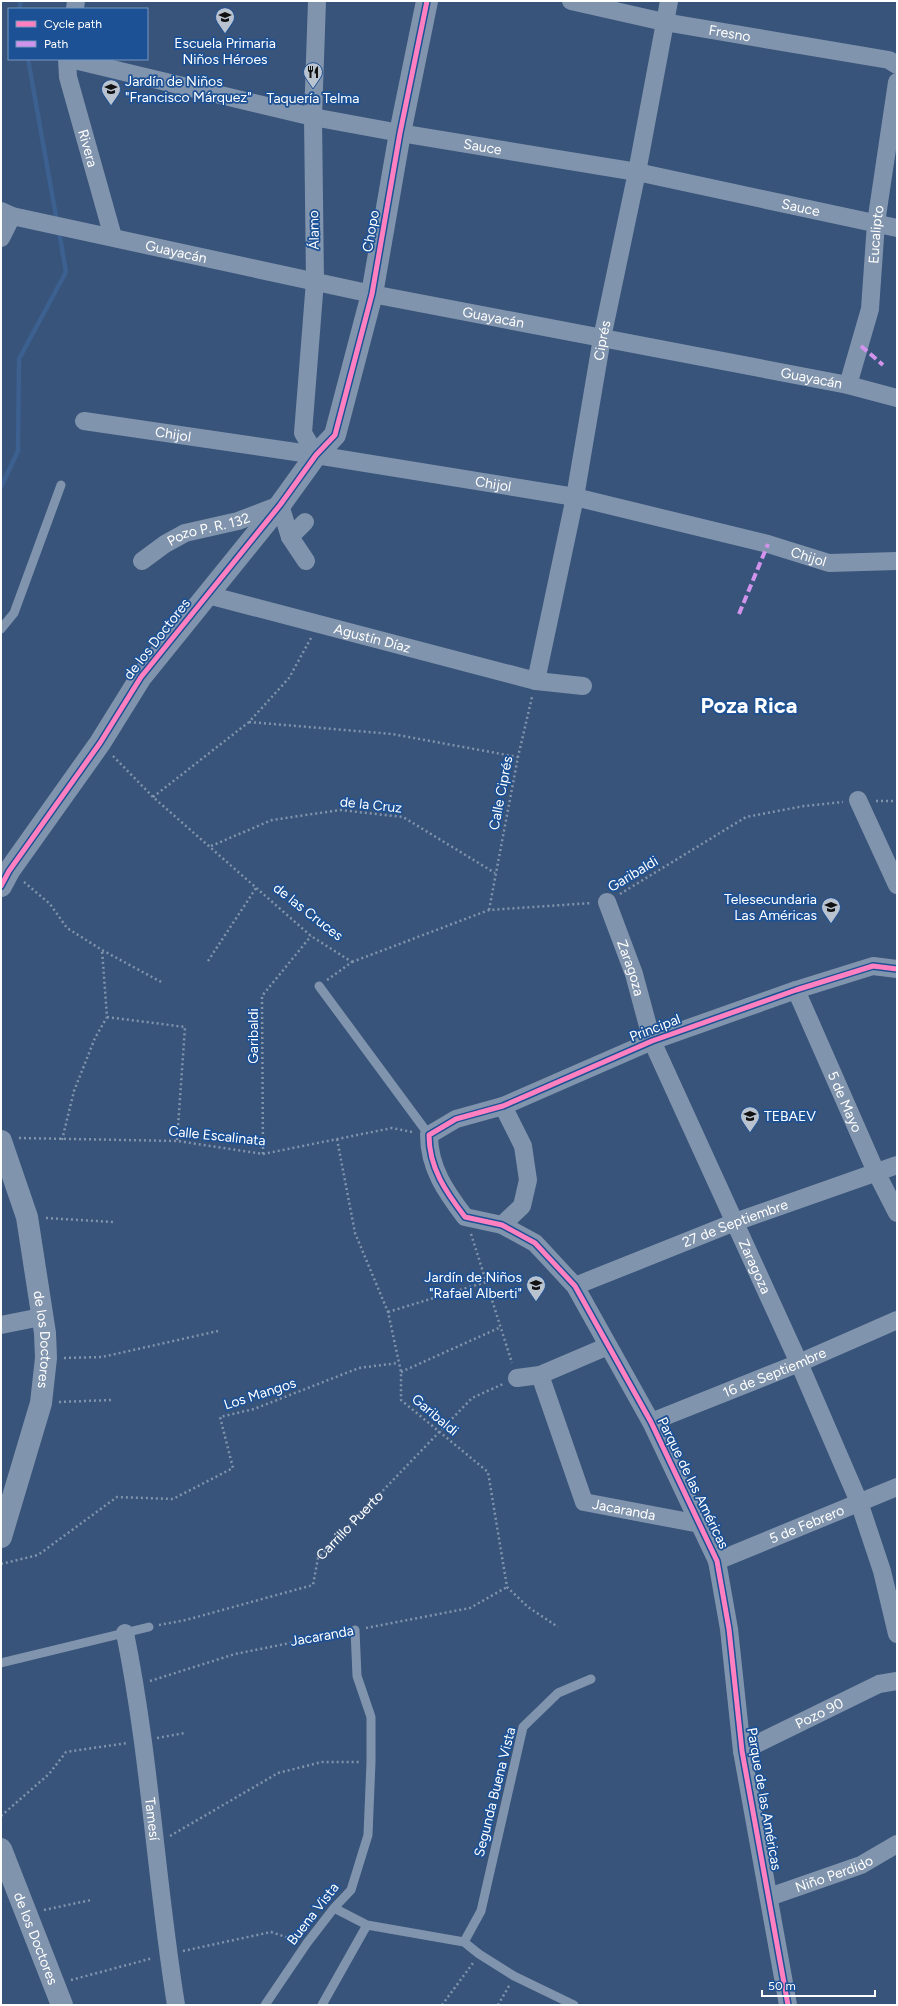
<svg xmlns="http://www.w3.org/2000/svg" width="898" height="2006" font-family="Figtree,sans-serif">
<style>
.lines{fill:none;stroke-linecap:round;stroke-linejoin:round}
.stream{stroke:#3c6090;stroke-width:4.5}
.path{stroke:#8194ad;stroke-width:2.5;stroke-dasharray:2 3;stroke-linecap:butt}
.service{stroke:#8194ad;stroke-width:9}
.minor{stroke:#8194ad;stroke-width:18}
.tertiary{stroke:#8194ad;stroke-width:22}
.quiet{stroke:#d193ec;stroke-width:4;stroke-dasharray:8 4;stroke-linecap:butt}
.cycleway-casing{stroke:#1d5195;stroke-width:8}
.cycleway{stroke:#ff80c0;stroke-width:5}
.labels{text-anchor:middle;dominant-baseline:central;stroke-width:3.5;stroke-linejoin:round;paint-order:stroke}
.street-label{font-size:14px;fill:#fff;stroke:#1d5195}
.poi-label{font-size:14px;fill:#fff;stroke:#1d5195}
.town-label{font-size:22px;font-weight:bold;fill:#fff;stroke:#1d5195}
</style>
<rect width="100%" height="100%" fill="#38547a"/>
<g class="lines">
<path class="stream" d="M19 9 21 1
M28 59 57 222
M1 487 18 451 19 359 66 272 59 231"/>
<g class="path">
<path d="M249 722 392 734 518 757"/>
<path d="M113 756 153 797 311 936 352 962 327 980"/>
<path d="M153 797 249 722 289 678 311 638"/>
<path d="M876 801H897"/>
<path d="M211 846 272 820 340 810 403 817 495 873"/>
<path d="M24 882 50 904 67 928 102 950 163 983"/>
<path d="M620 894 746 817 804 806 843 802"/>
<path d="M489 910 518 757 532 697"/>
<path d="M208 961 256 888"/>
<path d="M352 962 489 910 592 903"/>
<path d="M107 1017 185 1027 177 1141"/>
<path d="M19 1138 177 1141 263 1154 392 1128 412 1132"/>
<path d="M337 1139 355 1233 388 1312 401 1372V1400L488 1472 507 1587 528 1607 558 1627"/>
<path d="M62 1140 74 1091 95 1038 107 1017 102 950"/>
<path d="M263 1154 262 996 311 936"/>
<path d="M46 1218 113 1222"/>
<path d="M471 1234 512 1363"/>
<path d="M388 1312 486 1282"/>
<path d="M64 1358 102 1357 218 1331"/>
<path d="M401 1372 501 1327"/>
<path d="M59 1402 111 1400"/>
<path d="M1 1564 38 1555 117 1497 173 1499 233 1468 220 1417 254 1409 359 1368 398 1363"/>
<path id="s1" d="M159 1625 186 1620 313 1585 318 1558 472 1398 503 1384"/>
<path d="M366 1628 470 1608 507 1587"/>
<path d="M150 1681 235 1654 345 1632"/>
<path d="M157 1738 185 1733"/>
<path d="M1 1816 49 1774 66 1752 127 1743"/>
<path d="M170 1836 278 1773 322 1762H361"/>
<path d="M44 1910 91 1900"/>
<path d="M183 1951 271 1932 295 1940"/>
<path d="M71 1980 153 1958"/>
<path d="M442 2005 473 1963"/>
<path d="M498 2005 509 1986"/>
</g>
<path class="service" d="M1 629 14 613 61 485
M319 986 429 1135
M1 1663 149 1627
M334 1908 367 1925 464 1942 479 1954 514 1976 574 2005
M464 1942 481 1911 523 1727 558 1693 591 1679
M265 2005 307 1943 334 1908 351 1890 368 1835 371 1762V1717L357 1676 355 1630
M322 2005 367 1925"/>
<g class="minor">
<path id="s2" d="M571 1 664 22 889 60 897 65"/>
<path d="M75 9 76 1"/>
<path id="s3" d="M67 59 68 77 113 237"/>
<path id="s4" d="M70 59 313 117 400 133 637 172 897 228"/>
<path id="s5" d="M1 211 12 216 372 294 848 385 897 398"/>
<path d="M1 238 12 216"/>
<path id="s6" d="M848 385 870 309 876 223 897 82"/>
<path id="s7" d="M84 421 316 455 575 497 768 544 829 563 897 561"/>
<path d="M316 455 303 433 315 281 313 117 317 1"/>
<path d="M290 537 305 522"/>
<path id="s8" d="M142 561 165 544 185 533 238 521 280 505 290 537 306 561"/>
<path id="s9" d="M208 595 536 681 583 686"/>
<path id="s10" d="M536 681 575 497 602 338 637 172 669 1"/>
<path d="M858 800 897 885"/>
<path id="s11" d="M607 902 634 974 652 1041 799 1363 859 1502 882 1571 897 1634"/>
<path id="s12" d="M796 990 876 1172 897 1213"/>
<path d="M502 1225 522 1206 528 1180 523 1146 503 1106"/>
<path id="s13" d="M575 1286 735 1222 897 1165"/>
<path d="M1 1325 41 1317"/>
<path id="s14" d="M540 1375 584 1502 700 1524"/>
<path d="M517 1378 540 1375 608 1346"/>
<path id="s15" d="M651 1422 799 1363 897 1320"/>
<path id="s16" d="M717 1561 897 1487"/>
<path id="s17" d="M125 1633C150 1756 156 1881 176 2005"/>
<path id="s18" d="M742 1751 879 1684 897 1681"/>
<path id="s19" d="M769 1897 861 1865 897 1844"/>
<path d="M788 2005 742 1751 729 1629 717 1561 651 1422 575 1286 535 1243 502 1225 465 1217C446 1192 429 1168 429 1135L456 1119 503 1106 652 1041 796 990 873 966 897 969"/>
</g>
<g class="tertiary">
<path d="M1 886 9 871 100 743 141 677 280 505 316 455 335 435 372 294 400 133 427 1"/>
<path id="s20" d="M1 1141 27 1217 45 1333 46 1358 41 1403 1 1537"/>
<path id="s21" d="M1 1849 62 2005"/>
</g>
<path class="quiet" d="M861 346 883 365
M739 614 768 544"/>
<defs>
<path id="cycleway" d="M1 886 9 871 100 743 141 677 280 505 316 455 335 435 372 294 400 133 427 1
M788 2005 742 1751 729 1629 717 1561 651 1422 575 1286 535 1243 502 1225 465 1217C446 1192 429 1168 429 1135L456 1119 503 1106 652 1041 796 990 873 966 897 969"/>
</defs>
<use href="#cycleway" class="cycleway-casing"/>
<use href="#cycleway" class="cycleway"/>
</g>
<defs>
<symbol id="school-pin" viewBox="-11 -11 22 30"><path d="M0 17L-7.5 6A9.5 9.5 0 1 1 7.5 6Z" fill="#b9c3d0" stroke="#1d5195"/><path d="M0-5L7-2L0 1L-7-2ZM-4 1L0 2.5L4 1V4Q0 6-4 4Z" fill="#111"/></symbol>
<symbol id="restaurant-pin" viewBox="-11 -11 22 30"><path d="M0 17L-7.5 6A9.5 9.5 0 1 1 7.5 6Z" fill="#b9c3d0" stroke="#1d5195"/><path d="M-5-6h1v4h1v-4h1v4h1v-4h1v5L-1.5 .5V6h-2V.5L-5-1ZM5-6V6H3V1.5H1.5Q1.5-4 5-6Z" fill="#111"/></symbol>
<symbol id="university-pin" viewBox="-11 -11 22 30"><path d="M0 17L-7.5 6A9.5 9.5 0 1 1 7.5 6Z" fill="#b9c3d0" stroke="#1d5195"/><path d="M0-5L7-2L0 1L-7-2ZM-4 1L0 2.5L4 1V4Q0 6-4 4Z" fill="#111"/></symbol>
</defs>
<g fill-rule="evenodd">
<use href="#school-pin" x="214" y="6" width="22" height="30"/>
<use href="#restaurant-pin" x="302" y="61" width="22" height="30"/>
<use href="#school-pin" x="100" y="78" width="22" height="30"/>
<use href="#school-pin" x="820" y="896" width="22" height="30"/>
<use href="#university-pin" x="739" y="1105" width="22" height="30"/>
<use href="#school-pin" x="525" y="1274" width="22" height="30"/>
</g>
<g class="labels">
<g class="street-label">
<text stroke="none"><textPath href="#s2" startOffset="162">Fresno</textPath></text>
<text stroke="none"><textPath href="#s4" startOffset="422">Sauce</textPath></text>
<text stroke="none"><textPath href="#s3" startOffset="92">Rivera</textPath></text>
<text stroke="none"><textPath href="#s4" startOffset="746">Sauce</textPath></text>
<text transform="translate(314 230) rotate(-91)">Álamo</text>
<text transform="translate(371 231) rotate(-80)">Chopo</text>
<text stroke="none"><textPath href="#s6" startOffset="154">Eucalipto</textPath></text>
<text stroke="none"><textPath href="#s5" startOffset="180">Guayacán</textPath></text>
<text stroke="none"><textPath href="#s5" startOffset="504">Guayacán</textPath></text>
<text stroke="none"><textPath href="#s10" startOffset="347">Ciprés</textPath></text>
<text stroke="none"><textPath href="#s5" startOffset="828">Guayacán</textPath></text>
<text stroke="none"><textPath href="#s7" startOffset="90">Chijol</textPath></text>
<text stroke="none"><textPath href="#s7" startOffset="414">Chijol</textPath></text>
<text stroke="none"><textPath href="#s8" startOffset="75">Pozo P. R. 132</textPath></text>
<text stroke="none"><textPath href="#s7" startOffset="738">Chijol</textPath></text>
<text stroke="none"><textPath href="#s9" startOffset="170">Agustín Díaz</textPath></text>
<text transform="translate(157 639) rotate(-52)">de los Doctores</text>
<text transform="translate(501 793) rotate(-79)">Calle Ciprés</text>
<text transform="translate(371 805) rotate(6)">de la Cruz</text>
<text transform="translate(633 874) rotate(-31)">Garibaldi</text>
<text transform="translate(308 912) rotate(38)">de las Cruces</text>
<text stroke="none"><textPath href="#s11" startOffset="70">Zaragoza</textPath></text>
<text transform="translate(655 1028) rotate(-21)">Principal</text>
<text transform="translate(253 1036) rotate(-90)">Garibaldi</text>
<text stroke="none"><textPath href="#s12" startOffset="122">5 de Mayo</textPath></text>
<text transform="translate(217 1136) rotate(6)">Calle Escalinata</text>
<text stroke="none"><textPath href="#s13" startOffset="172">27 de Septiembre</textPath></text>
<text stroke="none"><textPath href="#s11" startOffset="394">Zaragoza</textPath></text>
<text stroke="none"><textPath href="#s20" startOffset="204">de los Doctores</textPath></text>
<text stroke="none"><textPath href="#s15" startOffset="133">16 de Septiembre</textPath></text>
<text transform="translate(260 1394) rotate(-18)">Los Mangos</text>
<text transform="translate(435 1415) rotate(40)">Garibaldi</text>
<text transform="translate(693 1483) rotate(64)">Parque de las Américas</text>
<text stroke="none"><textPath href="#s14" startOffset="175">Jacaranda</textPath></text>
<text stroke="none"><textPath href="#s16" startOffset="97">5 de Febrero</textPath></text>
<text stroke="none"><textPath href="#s1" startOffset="232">Carrillo Puerto</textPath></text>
<text transform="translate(322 1636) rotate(-10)">Jacaranda</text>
<text stroke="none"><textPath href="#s18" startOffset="86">Pozo 90</textPath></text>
<text transform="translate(495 1792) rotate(-76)">Segunda Buena Vista</text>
<text transform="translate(764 1799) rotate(80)">Parque de las Américas</text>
<text stroke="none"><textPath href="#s17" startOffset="188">Tamesí</textPath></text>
<text stroke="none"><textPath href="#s19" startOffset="69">Niño Perdido</textPath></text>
<text transform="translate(313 1914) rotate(-52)">Buena Vista</text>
<text stroke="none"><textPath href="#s21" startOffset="96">de los Doctores</textPath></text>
</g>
<g class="poi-label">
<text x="225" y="43">Escuela Primaria<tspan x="225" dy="16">Niños Héroes</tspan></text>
<text x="125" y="81" text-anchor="start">Jardín de Niños<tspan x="125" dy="16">"Francisco Márquez"</tspan></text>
<text x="313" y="98">Taquería Telma</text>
<text x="817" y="899" text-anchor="end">Telesecundaria<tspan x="817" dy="16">Las Américas</tspan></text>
<text x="764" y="1116" text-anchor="start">TEBAEV</text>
<text x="522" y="1277" text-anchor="end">Jardín de Niños<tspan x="522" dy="16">"Rafael Alberti"</tspan></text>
</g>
<g class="town-label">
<text x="749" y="705">Poza Rica</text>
</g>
</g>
<rect width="898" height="2006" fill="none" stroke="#ffffff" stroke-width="4"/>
<rect x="8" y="8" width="140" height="52" fill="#1d5195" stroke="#7797bf"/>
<rect x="16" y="21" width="20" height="6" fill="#ff80c0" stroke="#7797bf"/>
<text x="44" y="28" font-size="12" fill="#ffffff">Cycle path</text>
<rect x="16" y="41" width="20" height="6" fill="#d193ec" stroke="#7797bf"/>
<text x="44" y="48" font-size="12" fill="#ffffff">Path</text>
<path d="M762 1990v6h113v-6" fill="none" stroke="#ffffff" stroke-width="2"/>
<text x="768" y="1990" font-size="12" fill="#ffffff" stroke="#1d5195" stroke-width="3" paint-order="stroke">50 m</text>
</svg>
